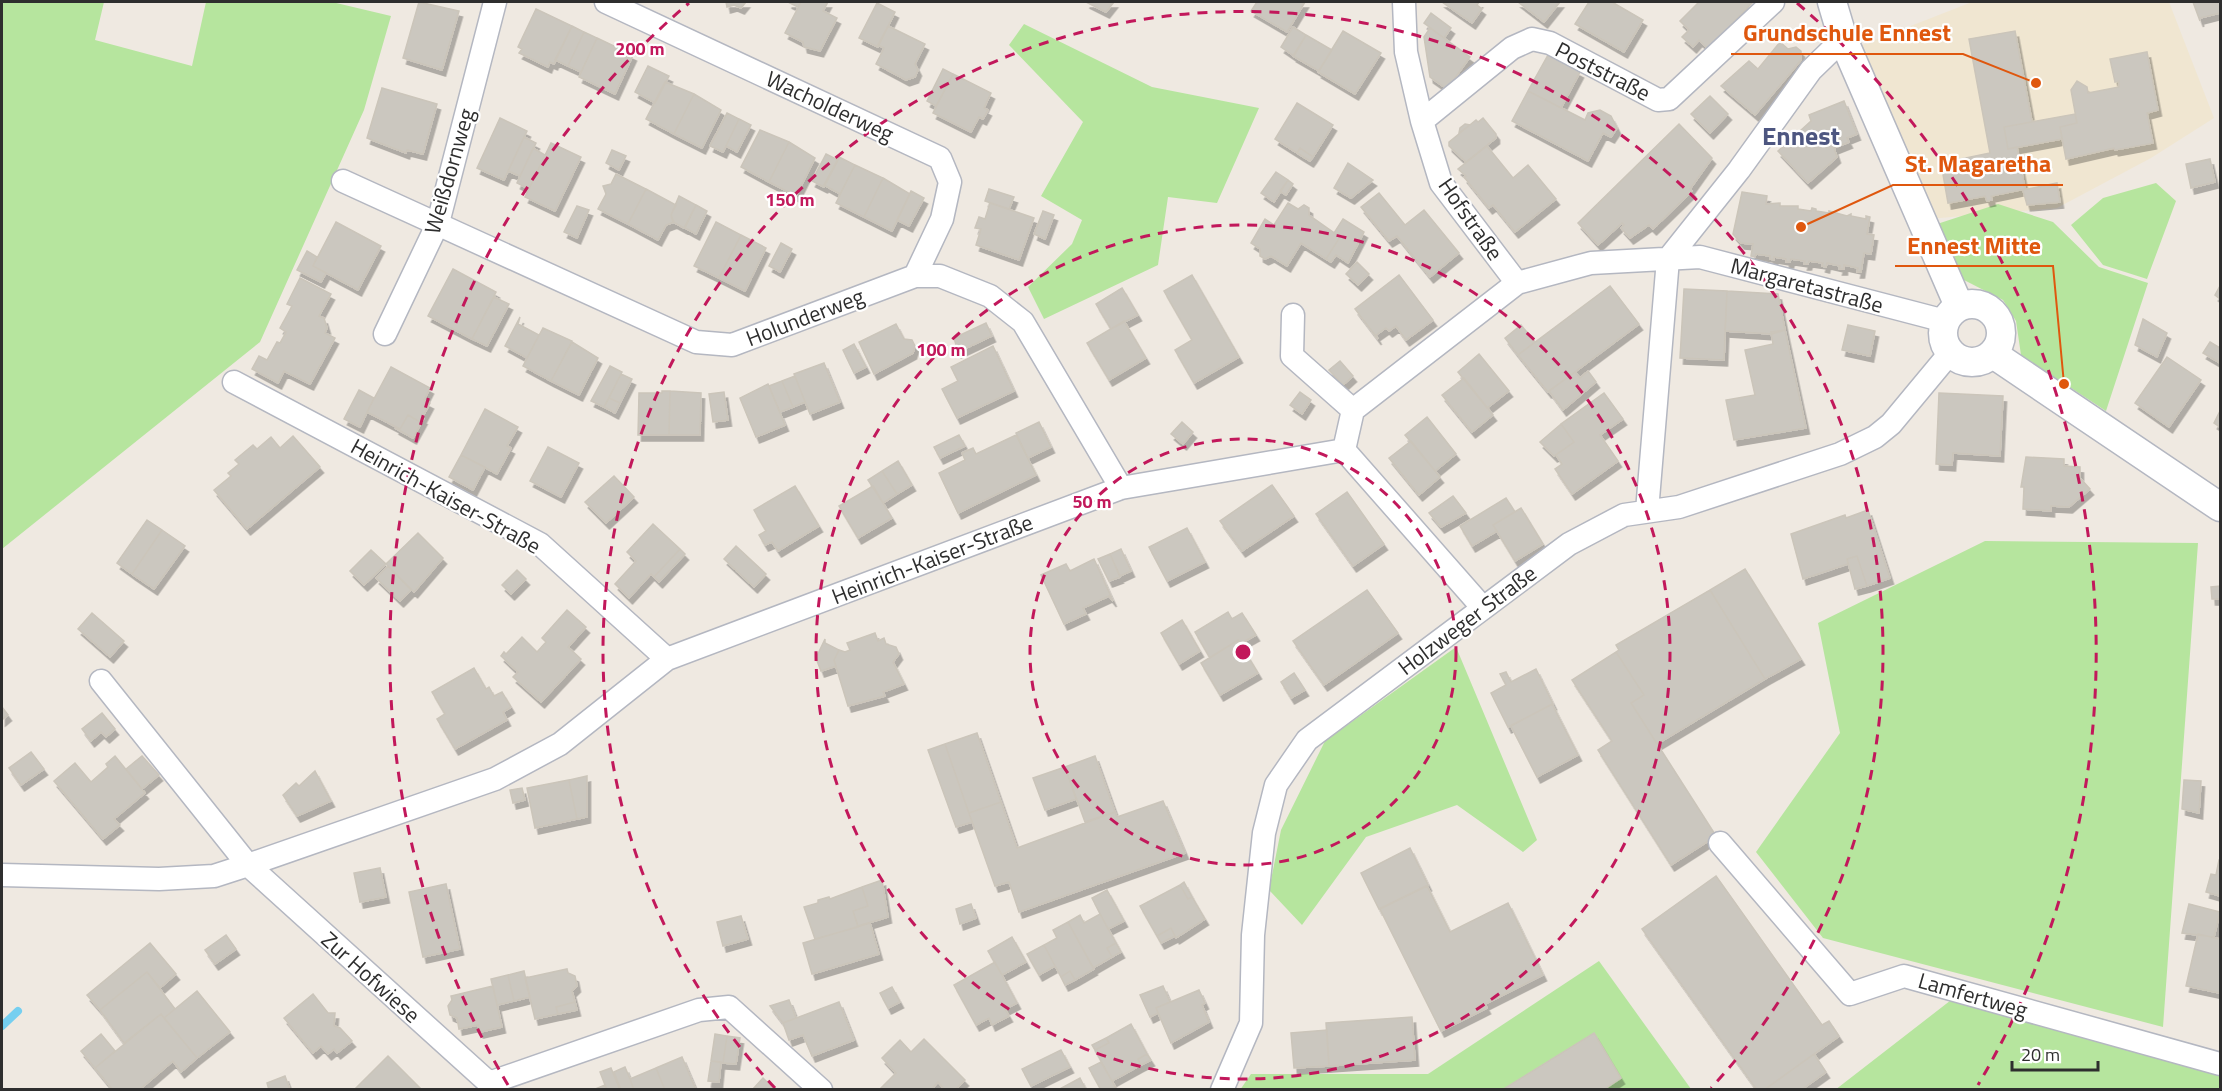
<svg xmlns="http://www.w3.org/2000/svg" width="2222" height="1091" font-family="'Titillium Web',sans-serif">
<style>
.education{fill:#f0e6d1}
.green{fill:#b6e59e}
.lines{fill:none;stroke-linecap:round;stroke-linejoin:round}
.stream{stroke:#75cff0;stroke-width:8}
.building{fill:#cbc7bf;stroke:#cbc5ba;stroke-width:1.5;filter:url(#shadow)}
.minor-casing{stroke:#b4b7c1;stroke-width:25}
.tertiary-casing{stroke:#b4b7c1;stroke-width:31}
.minor{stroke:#fff;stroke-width:22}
.tertiary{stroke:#fff;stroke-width:28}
.ring{fill:none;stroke:#c2185b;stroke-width:3;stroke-dasharray:10 8}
.labels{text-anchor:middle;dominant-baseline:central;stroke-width:4.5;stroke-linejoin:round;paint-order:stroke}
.street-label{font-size:22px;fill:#2e2e2e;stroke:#fff}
.quarter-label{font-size:26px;font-weight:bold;fill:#4d5680;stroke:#fff}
.centre{fill:#c2185b;stroke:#fff;stroke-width:3}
.ring-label{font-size:18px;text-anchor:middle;font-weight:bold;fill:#c2185b;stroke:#fff;stroke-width:4.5;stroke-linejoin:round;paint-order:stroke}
.leader{fill:none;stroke:#df570e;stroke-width:2}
.callout-dot{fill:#df570e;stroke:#fff;stroke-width:2}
.callout-label{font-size:24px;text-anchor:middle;font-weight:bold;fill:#df570e;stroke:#fff;stroke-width:4.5;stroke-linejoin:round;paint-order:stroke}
</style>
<defs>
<filter id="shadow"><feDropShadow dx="3.5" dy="6" stdDeviation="0" flood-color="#0004"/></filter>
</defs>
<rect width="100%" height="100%" fill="#efe9e1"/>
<path class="education" d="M1972 2H2169L2214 118 2151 158 2057 208 1928 219 1857 47Z"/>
<path class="green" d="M2 2H104L95 40 192 66 206 2H332L391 16 364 110 260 342 2 549Z
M1024 24 1152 87 1259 108 1217 203 1168 197 1158 265 1044 319 1028 287 1072 244 1082 220 1041 196 1083 122 1009 45Z
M2156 183 2176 201 2147 279 2103 265 2071 225 2103 198Z
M1998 204 2053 222 2099 267 2148 283 2106 411 2021 355 2016 321 2003 300 1964 280 1928 227Z
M1985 541 2198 543 2163 1027 1823 938 1756 852 1840 733 1818 623Z
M1456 647 1537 840 1523 852 1457 805 1366 837 1302 925 1269 890 1281 830 1325 741Z
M1599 961 1691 1089 1240 1090 1251 1074H1428Z
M1955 997 2220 1076V1090H1835Z"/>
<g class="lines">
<path class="stream" d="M2 1026 18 1011"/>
</g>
<path class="building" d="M419 2 459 11 442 70 403 58Z
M726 2H746L741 8 734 5 727 7Z
M788 2H801L798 7Z
M801 2H828L823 11 837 18 820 51 804 47 803 42 785 33Z
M1086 2H1114L1106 12Z
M1257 2H1305L1287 32 1251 11Z
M1442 2H1479L1477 5 1482 9 1472 23Z
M1518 2H1560L1544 22Z
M1589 2H1612L1643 20 1624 52 1575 24Z
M1699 2H1753L1708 49 1699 40 1693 47 1682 37 1689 30 1680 21Z
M2193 2H2220V13L2200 18V21Z
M877 3 895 12 878 47 859 38Z
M536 9 572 26 554 64 550 62 548 67 519 53 522 49 518 47Z
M1431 13 1451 28 1444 38 1424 23Z
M572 26 584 32 568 66 555 60Z
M888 26 925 44 915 64 918 70 915 77 906 80 876 64 884 48 878 45Z
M1293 27 1306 35 1294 56 1281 47Z
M1430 28 1470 57 1447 89 1430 77 1424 37Z
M1343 31 1381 53 1355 94 1318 72Z
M2015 31 2032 122 2004 127 2008 149 2017 147 2025 189 1991 196 1992 200 1987 201 1985 196 1948 203 1941 163 1990 153 1969 39Z
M584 32 597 38 581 72 568 66Z
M1306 35 1332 50 1319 71 1293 56Z
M597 38 633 55 615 94 579 77Z
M1780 42 1788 49 1796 47 1801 51V60L1755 115 1721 86 1749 61 1758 69Z
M2147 52 2158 110 2147 113 2153 143 2115 150 2114 148 2066 159 2060 127 2077 123 2071 90 2077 81 2087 87 2088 93 2119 87V81L2115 82 2110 59Z
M1548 55 1580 72 1561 108 1528 91Z
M648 66 669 76 655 103 635 92Z
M943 69 953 74 936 106 927 101Z
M953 74 991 93 984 108 988 110 983 119 979 117 971 132 933 113Z
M665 82 694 94 674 134 646 119Z
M382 88 437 104 423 154 407 150 406 153 367 138Z
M1528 91 1585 120 1588 113 1600 110 1611 116 1617 128 1611 137 1603 133 1588 161 1512 121Z
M694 94 721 110 702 148 674 134Z
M1710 96 1728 114 1710 133 1691 114Z
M1844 101 1857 134 1847 138 1849 142 1834 148 1837 157 1808 183 1778 151 1811 121 1809 115Z
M1297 103 1333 125 1313 157 1300 148 1297 153 1275 139Z
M727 113 739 119 723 152 710 146Z
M2075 114 2077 123 2060 127 2062 139 2008 149 2004 127Z
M500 118 527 131 504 180 477 168Z
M1483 118 1496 134V138L1466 162 1449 146V142L1476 120 1478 122Z
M739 119 751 125 737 152 726 146Z
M1465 124 1470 125 1459 133 1460 128Z
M1679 124 1712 158 1690 189 1692 191 1653 229 1649 225 1630 238 1621 228 1624 225 1622 223 1598 245 1578 223Z
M760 130 789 142 769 182 741 167Z
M524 137 536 143 520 176 508 171Z
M789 142 815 158 796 196 769 182Z
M551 143 581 157 555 211 525 197Z
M1487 146 1513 178 1528 165 1556 199 1515 232 1493 205 1489 208 1464 177 1466 176 1458 169Z
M533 148 545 155 529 189 517 183Z
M1300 148 1313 157 1310 161 1297 153Z
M612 150 626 156 619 170 606 163Z
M826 154 838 160 824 187 812 181Z
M839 157 855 165 840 194 824 185Z
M2210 159 2215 182 2191 188 2186 164Z
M1348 163 1373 180 1351 198 1334 188Z
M855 165 883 178 864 217 836 203Z
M1276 172 1288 180 1274 202 1261 193Z
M616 174 646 189 628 224 598 209 606 194 603 186 611 184Z
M883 178 910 194 892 231 864 217Z
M1288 180 1293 184 1286 195 1280 191Z
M2057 183 2060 202 2027 205 2023 190Z
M646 189 676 205 671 215 674 222 666 225 658 240 628 224Z
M989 189 1014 197 1009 209 985 201Z
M911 191 924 198 909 226 897 220Z
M1742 192 1767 196 1766 204 1780 203V206H1798V209L1811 211 1812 208 1816 209V211L1829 213V211L1847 216 1851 214V216L1866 219V216L1870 217 1867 234 1874 235 1871 254 1864 253 1861 272H1857L1858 268 1844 265V269H1839L1840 266 1827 263 1826 267 1822 266 1823 263 1809 261 1808 264H1804L1805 261 1791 259 1790 262H1786V259L1774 257V260L1770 259V256L1756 254 1755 257 1751 256 1753 244 1741 243 1733 234Z
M1379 193 1405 225 1424 210 1459 253 1430 277 1397 236 1389 241 1361 207Z
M679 196 696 205 684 228 673 222 671 215Z
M990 203 1034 218 1019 260 976 245 981 229 975 228 979 217 985 219Z
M1288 203 1298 209 1304 205 1309 208V215L1340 237 1326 259 1301 243 1287 266 1271 256 1265 259 1260 256V249L1251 243 1265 219 1274 225Z
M696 205 707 211 696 234 685 228Z
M577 206 589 210 577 238 564 232Z
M1043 211 1054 215 1045 239 1034 234Z
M1343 219 1364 232 1348 263 1336 255 1331 262 1326 259 1340 237 1334 233Z
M336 222 381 246 358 290 313 266Z
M716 222 741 235 719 278 694 266Z
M741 235 766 248 745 291 719 278Z
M781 243 792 249 780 272 769 266Z
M307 251 317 257 313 266 326 273 321 282 297 270Z
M1357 262 1369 274 1358 285 1346 274Z
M453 269 496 292 472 339 428 316Z
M1192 275 1239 357 1194 383 1175 350 1192 340 1164 291Z
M1399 275 1433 320 1406 340 1396 326 1389 331 1386 328 1376 335 1378 339 1355 309Z
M300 278 331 294 319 316 324 318 327 328 325 333 335 338 310 384 284 371 278 383 252 369 259 356 267 360 277 342 280 343 286 332 280 328 292 306 287 304Z
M1610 286 1639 324 1548 392 1518 355Z
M2220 286V299L2215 295Z
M1122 288 1138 315 1111 329 1096 304Z
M1684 289 1727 291 1724 360 1680 358Z
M1727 291 1778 294 1785 330 1772 334 1725 331Z
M494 297 509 304 487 346 472 339Z
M520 317 518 324 539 335 527 358 505 346Z
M2143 319 2167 333 2157 357 2135 345Z
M1124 321 1146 358 1109 380 1087 343Z
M986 323 992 336 958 352 954 338Z
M896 324 904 339 912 340 915 346 913 353 874 374 859 342Z
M1521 325 1535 342 1518 355 1505 338Z
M1848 325 1875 331 1870 356 1842 350Z
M543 328 572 341 551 381 523 366Z
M1785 330 1806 428 1734 440 1726 400 1755 395 1745 350 1773 344 1771 332Z
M572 342 598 358 579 395 551 381Z
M2210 342 2220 348V363L2203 353Z
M854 344 866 367 854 373 843 350Z
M993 346 1014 391 957 418 942 389 958 381 951 367Z
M1479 354 1509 391 1487 408 1458 372Z
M2167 357 2201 380 2169 427 2135 403Z
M1340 361 1353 376 1343 385 1329 370Z
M824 363 840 402 810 414 794 374Z
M610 366 622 372 604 407 591 401Z
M391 367 430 388 424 400 430 403 420 422 408 415 400 429 367 412Z
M1588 371 1596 382 1563 410 1549 391 1575 372 1580 378Z
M621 374 632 379 620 403 609 398Z
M795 376 805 402 793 407 782 381Z
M1464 378 1493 415 1472 432 1442 395Z
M782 381 793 407 780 412 769 386Z
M768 384 785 425 756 437 740 398Z
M359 390 374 398 360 427 344 419Z
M662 391H670L669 435H638L639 393H662Z
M670 391 701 393 700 435H669Z
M724 392 728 420 713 422 709 394Z
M1300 392 1311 400 1302 414 1290 405Z
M1604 393 1623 419 1600 435 1618 461 1572 494 1555 469 1562 464 1556 455 1574 442 1561 424Z
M1939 393 2003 396 2000 456 1953 453 1952 465 1936 464Z
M609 398 620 403 615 413 604 407Z
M485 409 518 427 507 446 511 448 497 474 461 455Z
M2220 411V427L2214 423Z
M408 415 420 422 424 418 413 438 395 428 400 429Z
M1427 417 1456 454 1435 471 1405 435Z
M1039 422 1051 447 1028 458 1016 433Z
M1182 422 1193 432 1183 444 1171 434Z
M1561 424 1574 442 1554 456 1540 442Z
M959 435 965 446 940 458 934 447Z
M1016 435 1036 475 958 513 939 473 965 460 962 453 973 448 976 454Z
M293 436 320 467 247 529 214 490 231 476 228 473 239 464 235 460 253 445 257 449 271 437 280 448Z
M1411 441 1440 477 1419 495 1389 458Z
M548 447 579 463 561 497 530 481Z
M461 455 485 467 473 490 449 477Z
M2026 457 2064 459V466L2080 467V478L2090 489 2069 507 2051 506V511L2023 509 2024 487H2021Z
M898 461 912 485 897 494 882 471Z
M882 471 897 494 883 503 868 480Z
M614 476 634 497 606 523 585 502Z
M1272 485 1294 516 1242 551 1220 521Z
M795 486 819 526 778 551 772 542 765 545 759 535 766 531 754 510Z
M873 486 892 518 858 538 839 506Z
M1347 492 1384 544 1353 566 1316 514Z
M1453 496 1466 513 1441 527 1429 513Z
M1506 498 1515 512 1493 525 1497 531 1472 546 1460 526Z
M1521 508 1543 544 1515 561 1493 525Z
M1868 510 1890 578 1867 586 1857 556 1847 559 1848 564 1803 579 1791 534 1845 515 1846 518Z
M147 520 162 530 132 574 117 563Z
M653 524 680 549 654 577 651 574 629 598 615 584 636 561 627 552Z
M1187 528 1205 562 1167 581 1149 547Z
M162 530 185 546 154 589 132 574Z
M418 533 443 558 414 592 386 564Z
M736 546 766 574 754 587 724 559Z
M680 549 685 554 659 582 654 577Z
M1121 549 1131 571 1120 576 1110 554Z
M371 550 386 564 364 585 350 571Z
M1110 554 1120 577 1109 581 1098 559Z
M1857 556 1867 586 1855 589 1847 559Z
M1094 559 1113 601 1109 596 1083 608 1086 614 1064 624 1041 575 1066 564 1070 571Z
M388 566 411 590 400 601 376 578Z
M1745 569 1801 659 1765 679 1710 590Z
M517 570 526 579 511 594 502 585Z
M2220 586V599H2212L2211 587Z
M1367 590 1398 633 1324 685 1293 641Z
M1710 590 1765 679 1657 744 1631 703 1644 695 1616 652 1619 650 1616 645Z
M567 610 586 627 568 647 581 659 541 702 513 677 518 672 501 656 504 652 506 654 522 637 537 652 546 642 542 638Z
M1228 612 1232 619 1242 613 1256 635 1240 644 1238 640 1210 658 1195 632Z
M92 613 124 641 110 657 78 629Z
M1182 620 1200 651 1179 664 1161 633Z
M875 633 878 641 884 638 886 644 896 647 899 654 893 662 904 684 883 692 885 696 848 706 834 660 839 650 845 652 850 650 847 643Z
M825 639V643L839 650 834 660 836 666 821 671 816 658Z
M1238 640 1258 673 1220 695 1201 663Z
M1616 652 1644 695 1631 703 1716 836 1671 865 1598 750 1612 741 1572 680Z
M474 668 486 689 489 687 494 696 502 692 511 707 503 712 507 720 455 749 437 719 445 714 432 692Z
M1536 669 1553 704 1508 727 1491 693 1506 685 1500 674 1506 672 1511 682Z
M1294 673 1305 690 1291 698 1281 682Z
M1552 704 1578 755 1537 777 1511 726Z
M2 707 8 715 2 720Z
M102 713 115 729 106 737 101 732 91 741 82 729Z
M977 733 1001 802 969 813 945 744Z
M945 744 972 822 956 827 928 750Z
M31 752 44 769 21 785 9 768Z
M115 756 145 793 114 819 120 825 103 839 54 781 75 763 91 782 108 767 106 764Z
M142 756 159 775 142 789 126 769Z
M1095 756 1115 812 1085 822 1065 767Z
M1065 767 1076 799 1045 810 1033 778Z
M315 771 331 801 297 816 283 795 296 783 299 786Z
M587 776V817L577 819 569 780Z
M569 780 577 819 535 828 527 788Z
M2184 780 2201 781 2199 813 2182 809Z
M522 788 525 800 513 803 510 790Z
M1163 801 1185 853 1019 912 1009 882 995 886 969 813 1001 802 1017 848 1115 812 1117 817Z
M1410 848 1428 885 1379 909 1361 873Z
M2219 860H2220V896L2206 892 2211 874 2216 875Z
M380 868 386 897 360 902 354 873Z
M1716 876 1822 1025 1829 1021 1839 1036 1764 1090H1757L1642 929Z
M882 880 888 917 858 926 853 911 868 906 862 887Z
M1184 882 1192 897 1188 899 1180 885Z
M446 884 460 949 423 957 409 892Z
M1180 885 1188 899 1192 897 1205 919 1176 938 1171 928 1157 936 1140 906Z
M1427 886 1450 932 1508 903 1543 975 1485 1004 1487 1008 1441 1031 1380 909Z
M862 887 868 906 853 911 858 927 815 939 804 907 818 903V900L829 897 830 899Z
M1107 890 1124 921 1108 929 1092 898Z
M971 904 976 918 960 924 956 909Z
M2189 904 2220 912 2214 937 2182 933Z
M1100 914 1116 943 1107 948 1112 957 1093 968 1068 922 1080 915 1084 923Z
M741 916 748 939 723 946 717 922Z
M1068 922 1094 969 1075 980 1070 971 1061 977 1044 945 1057 938 1053 930Z
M870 923 879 954 812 974 803 943Z
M1171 928 1175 936 1161 943 1157 936Z
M2198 934 2220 939V993L2186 986Z
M226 935 236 949 215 964 205 950Z
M1012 937 1026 962 1002 975 988 951Z
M150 943 176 974 160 988 147 972 100 1010 87 995Z
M1116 943 1121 952 1112 957 1107 948Z
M1044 945 1055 966 1039 975 1027 954Z
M995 962 1017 1003 1005 1009 1009 1016 992 1025 989 1018 976 1025 954 985Z
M567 969 568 973 575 976 577 986 572 991 575 1002 556 1007 558 1014 535 1019 525 978Z
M524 971 530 997 514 1001 508 975Z
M1070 971 1075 980 1065 985 1061 977Z
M147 972 175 1009 164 1018 161 1014 124 1043 100 1010Z
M508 975 514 1001 497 1005 491 979Z
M493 986 502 1027 480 1032 478 1025 459 1029 457 1018 450 1015 448 1006 452 1000 451 996Z
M1163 986 1170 1002 1156 1008 1158 1013 1150 1017 1140 995Z
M892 987 900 1002 888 1008 880 993Z
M1199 990 1205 1003 1202 1005 1209 1022 1171 1043 1156 1008Z
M197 991 230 1032 197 1058 164 1018Z
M313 994 328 1013H335L334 1026 340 1028 352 1041 337 1053 334 1049 328 1054 321 1046 313 1053 284 1018Z
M789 1000 796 1018 783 1023 770 1006Z
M575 1002 577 1010 558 1014 556 1007Z
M839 1002 854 1040 812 1056 803 1035 789 1040 783 1023Z
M161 1014 197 1058 181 1072 173 1061 139 1090H113L95 1068Z
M1412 1017 1415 1060 1329 1066 1326 1023Z
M1131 1024 1147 1054 1138 1059 1141 1065 1112 1081 1095 1050 1109 1043 1106 1038Z
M1327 1030 1329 1066 1294 1068 1291 1033Z
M1594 1033 1621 1078 1603 1090H1502Z
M101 1034 115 1051 95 1068 81 1051Z
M715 1034 727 1036 723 1063 711 1061Z
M727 1036 740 1038 736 1064 723 1063Z
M1106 1038 1109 1043 1095 1050 1092 1045Z
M924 1039 965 1080 955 1090H945L938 1082 931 1090H879L896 1073 882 1058 900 1040 911 1052Z
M1061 1050 1070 1067 1031 1086 1022 1069Z
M1147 1054 1151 1060 1141 1065 1138 1059Z
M1814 1054 1826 1072 1801 1090H1764Z
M388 1056 422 1090H354Z
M682 1057 696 1090H665L656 1068Z
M711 1061 721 1062 719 1082 708 1081Z
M1101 1062 1112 1081 1117 1090H1101L1089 1068Z
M625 1067 630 1079 634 1090H621L614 1072Z
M611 1068 620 1090H607L605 1085 600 1072Z
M656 1068 665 1090H634L630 1079Z
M285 1076 290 1090H269L267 1083Z
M763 1078 775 1090H752Z
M1080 1078 1086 1090H1058Z
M605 1085 607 1090H593Z"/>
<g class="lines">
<defs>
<path id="minor" d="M606 2 940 158 950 182 942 219 915 276
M1404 2 1406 52 1422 121 1441 183 1517 283
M1422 121 1512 48 1532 39 1550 43 1658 100 1669 99 1773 2
M343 181 696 342 732 345 915 276H940L990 296 1023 322 1121 488
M1293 315 1292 356 1353 410
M385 334 438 223 495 2
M234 382 540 544 667 659
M1344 450 1353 410 1517 283 1591 263 1700 257 1945 321
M1647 511 1668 259 1739 170 1811 70 1843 39
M101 681 248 865 489 1083 493 1090
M1720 843 1850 994 1904 976 2220 1064
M2 875 159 879 214 876 248 865 495 779 560 744 667 659 1121 488 1344 450 1483 608
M489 1083 699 1010 729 1007 821 1090
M1222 1090 1251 1023 1253 935 1264 833 1276 785 1307 740 1569 544 1624 515 1679 507 1840 454 1875 437 1891 424 1950 353"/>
<path id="tertiary" d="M1832 2 1843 39 1959 306
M1943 333a29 29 0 1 1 58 0a29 29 0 1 1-58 0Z
M1993 354 2220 507"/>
</defs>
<use href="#minor" class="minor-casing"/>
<use href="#tertiary" class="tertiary-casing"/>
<use href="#minor" class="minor"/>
<use href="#tertiary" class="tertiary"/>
</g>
<g class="ring">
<circle cx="1243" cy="652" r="213"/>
<circle cx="1243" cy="652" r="427"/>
<path d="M775 1088A640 640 0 1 1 1711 1088"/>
<path d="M508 1085A853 853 0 0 1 689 3M1797 3A853 853 0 0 1 1978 1085"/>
</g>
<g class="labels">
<g class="street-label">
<text transform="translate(1603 71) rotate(27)">Poststraße</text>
<text transform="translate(830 106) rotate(25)">Wacholderweg</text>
<text transform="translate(449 171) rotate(-74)">Weißdornweg</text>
<text transform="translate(1471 219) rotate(55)">Hofstraße</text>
<text transform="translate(1807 285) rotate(15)">Margaretastraße</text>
<text transform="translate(805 317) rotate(-21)">Holunderweg</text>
<text transform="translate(446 496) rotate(29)">Heinrich-Kaiser-Straße</text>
<text transform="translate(932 559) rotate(-21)">Heinrich-Kaiser-Straße</text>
<text transform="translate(1467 620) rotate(-37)">Holzweger Straße</text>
<text transform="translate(371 977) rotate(42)">Zur Hofwiese</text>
<text transform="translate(1973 995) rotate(16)">Lamfertweg</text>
</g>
<g class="quarter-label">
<text x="1801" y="135">Ennest</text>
</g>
</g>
<circle cx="1243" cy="652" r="9" class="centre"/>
<g class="ring-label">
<text x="640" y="55">200 m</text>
<text x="790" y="206">150 m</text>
<text x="941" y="356">100 m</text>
<text x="1092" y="508">50 m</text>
</g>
<path class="leader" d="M2036 83L1963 54H1731M1801 227L1893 185H2063M2064 384L2053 266H1895"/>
<g class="callout-dot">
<circle cx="2036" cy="83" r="6"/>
<circle cx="1801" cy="227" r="6"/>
<circle cx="2064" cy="384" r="6"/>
</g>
<g class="callout-label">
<text x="1847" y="41">Grundschule Ennest</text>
<text x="1978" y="172">St. Magaretha</text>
<text x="1974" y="254">Ennest Mitte</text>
</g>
<rect width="2222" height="1091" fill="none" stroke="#2e2e2e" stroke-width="6"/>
<path d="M2012 1061v9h86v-9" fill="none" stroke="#2e2e2e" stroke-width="3"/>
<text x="2021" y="1061" font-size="18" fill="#2e2e2e" stroke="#ffffff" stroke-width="4.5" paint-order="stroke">20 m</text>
</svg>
